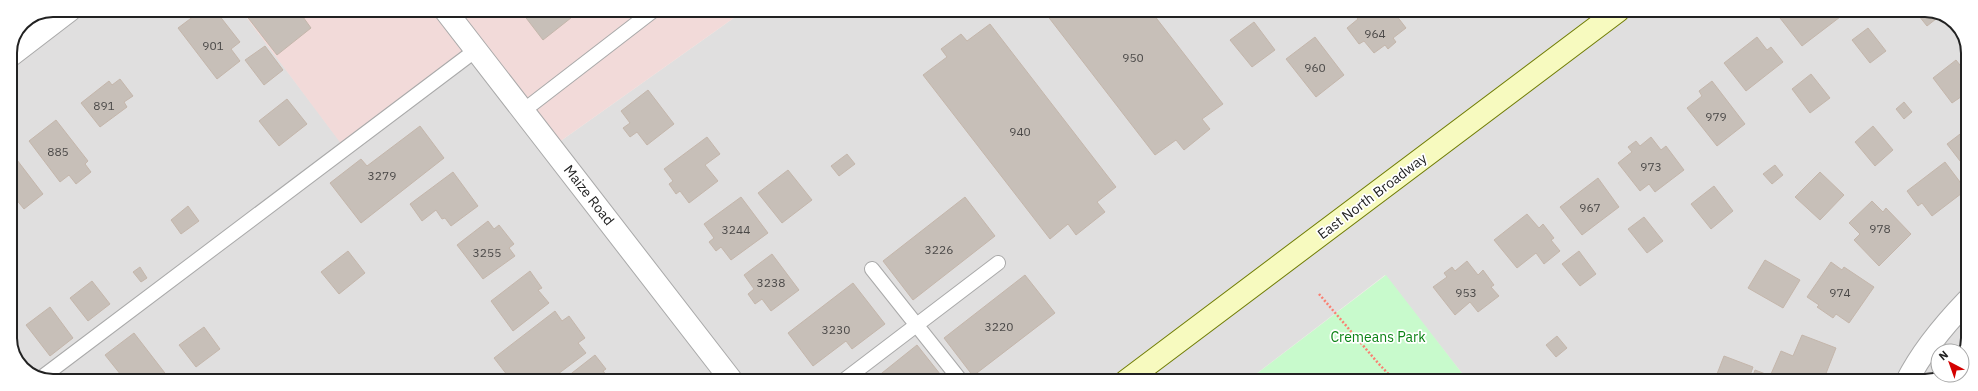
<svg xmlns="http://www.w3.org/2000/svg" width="1978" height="391" font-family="'IBM Plex Sans',sans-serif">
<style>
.residential{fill:#e0dfdf}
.commercial{fill:#f2dad9}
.park{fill:#c8facc}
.building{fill:#c7bfb8;stroke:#c4b6ab}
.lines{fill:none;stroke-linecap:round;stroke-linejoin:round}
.service-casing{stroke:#a9a9a9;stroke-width:16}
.minor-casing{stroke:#a9a9a9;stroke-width:24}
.secondary-casing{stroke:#707d05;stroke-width:24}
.path{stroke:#fa8072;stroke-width:2.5;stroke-dasharray:2 2;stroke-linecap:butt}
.service{stroke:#fff;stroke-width:14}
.minor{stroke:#fff;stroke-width:22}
.secondary{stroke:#f7fabf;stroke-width:22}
.labels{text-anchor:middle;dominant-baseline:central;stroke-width:3.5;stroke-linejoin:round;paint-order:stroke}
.number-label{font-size:12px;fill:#4b4948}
.street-label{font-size:14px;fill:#222;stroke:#fff}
.park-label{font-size:14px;fill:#0c8416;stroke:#fff}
.rim{fill:none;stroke:#222;stroke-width:2}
</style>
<rect width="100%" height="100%" fill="#f2efe9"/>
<path class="residential" d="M68 10H241L345 148 477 53 548 150 745 10 1933 11 1957 24 1968 47 1967 346 1962 355V351H1938V375H1941L1926 381H1468L1385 275 1247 381 45 380 21 367 10 344V54Z"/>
<path class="commercial" d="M53 10 10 52 23 22Z
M241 10H745L548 150 477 53 345 149Z"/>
<path class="park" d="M1386 275 1468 381H1247Z"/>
<path class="building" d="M202 10H215L240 42 231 49 240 61 217 79 178 28Z
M242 10H298L311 28 277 55Z
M520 10H581L543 40Z
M1043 10H1150L1223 104 1202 119 1210 129 1184 150 1176 140 1155 155Z
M1356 11H1393L1406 28 1393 38 1396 42 1388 49 1385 45 1374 53 1364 41 1359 44 1347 28 1358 19 1353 13Z
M1790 11H1835L1840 17 1802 46 1780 18Z
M1915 11H1933L1941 15 1927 26Z
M1254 22 1275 50 1252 67 1230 40Z
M990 24 1116 187 1097 202 1105 212 1076 235 1068 224 1050 239 923 75 947 57 941 49 961 34 967 41Z
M1868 28 1886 51 1870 63 1852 40Z
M1315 37 1344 75 1316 97 1286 59Z
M1757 37 1767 50 1771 47 1783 62 1746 91 1724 63Z
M265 46 283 70 264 85 245 60Z
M1968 52V61L1963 56Z
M1956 60 1968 75V92L1952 103 1933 78Z
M1811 74 1830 98 1810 113 1792 89Z
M120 79 133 96 124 102 127 107 100 127 81 103 109 81 112 85Z
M1712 81 1745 124 1717 146 1687 108 1702 96 1699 91Z
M648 90 674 124 647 145 637 132 630 137 623 128 630 123 621 111Z
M287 99 307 124 279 146 259 121Z
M1904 102 1912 112 1904 119 1896 109Z
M56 120 88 161 85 164 91 172 76 184 69 175 60 182 29 141Z
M420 126 444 158 361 223 330 183 361 159 367 166Z
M1873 126 1893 150 1875 166 1855 142Z
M1968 128 1967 170 1947 144Z
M707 137 720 154 705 165 718 181 689 203 680 191 676 194 669 184 673 181 664 169Z
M1651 137 1661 150 1666 146 1684 170 1655 192 1649 184 1640 191 1618 163 1632 152 1628 147 1636 141 1640 146Z
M847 154 855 164 839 176 831 166Z
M14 156 43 194 24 209 15 198 10 201V158Z
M1945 162 1966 190 1932 216 1922 203 1918 206 1907 191Z
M1775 165 1783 175 1772 184 1763 174Z
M788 170 812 200 782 223 758 193Z
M453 172 478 206 451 226 445 218 442 219 436 210 422 221 410 204Z
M1820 172 1844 195 1820 220 1795 197Z
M1598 178 1619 207 1582 235 1560 207Z
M1714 186 1733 211 1711 229 1691 204Z
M741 197 768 233 731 260 721 247 716 251 709 242 714 238 704 224Z
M965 197 995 236 913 300 883 261Z
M1872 201 1883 212 1886 208 1911 234 1879 266 1854 240 1860 234 1849 223Z
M188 206 199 221 181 234 171 220Z
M1527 214 1539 228 1543 224 1554 238 1551 240 1560 251 1544 264 1536 253 1517 268 1494 240Z
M1644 217 1663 241 1647 253 1628 229Z
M488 221 494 229 499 225 514 244 509 248 515 256 483 279 457 245Z
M348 251 365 273 339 294 321 272Z
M1579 251 1596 274 1580 286 1562 264Z
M772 254 799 290 771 311 762 299 755 304 748 294 754 289 744 275Z
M1765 260 1800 280 1783 308 1748 288Z
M1467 261 1478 275 1483 270 1494 285 1491 287 1499 296 1478 312 1470 302 1455 315 1433 287 1447 277 1444 273 1452 267 1455 271Z
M1831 262 1842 270 1844 267 1874 287 1849 323 1836 314 1833 318 1817 307 1819 305 1807 297Z
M140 267 147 278 141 282 133 272Z
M530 271 542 288 538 290 549 303 513 331 491 301Z
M1025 275 1055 313 973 376 944 338Z
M92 281 110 304 88 321 70 298Z
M853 283 885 324 852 349 846 341 813 366 788 333Z
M50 307 73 338 50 356 26 325Z
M555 311 562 321 569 316 585 338 578 343 586 353 550 380H511L494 358Z
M204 327 220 349 196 367 179 345Z
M134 333 168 377 164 380H114L121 375 105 355Z
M1802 335 1836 348 1823 381H1788L1771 374 1781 351 1793 356Z
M1557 336 1567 348 1556 357 1546 345Z
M917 345 944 379 942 381H872Z
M595 355 606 369 603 371 611 380H563Z
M1724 356 1753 367 1748 381H1735L1717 374Z
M1755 370 1784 381H1751Z"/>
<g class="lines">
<defs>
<path id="service" d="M523 111 654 10
M872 269 961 381
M41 378 476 50
M843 381 998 263"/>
<path id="minor" d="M445 10 732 381
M10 56 70 10
M1907 381C1922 351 1944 325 1967 301"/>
<path id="secondary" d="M1126 381 1618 11"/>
</defs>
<use href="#service" class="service-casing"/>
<use href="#minor" class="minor-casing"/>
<use href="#secondary" class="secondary-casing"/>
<path class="path" d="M1319 294 1378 363 1395 381"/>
<use href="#service" class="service"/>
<use href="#minor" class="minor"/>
<use href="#secondary" class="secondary"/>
</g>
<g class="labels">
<g class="number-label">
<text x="1375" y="33">964</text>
<text x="213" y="45">901</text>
<text x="1133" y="57">950</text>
<text x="1315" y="67">960</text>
<text x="104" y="105">891</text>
<text x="1716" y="116">979</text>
<text x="1020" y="131">940</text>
<text x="58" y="151">885</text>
<text x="1651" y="166">973</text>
<text x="382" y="175">3279</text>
<text x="1590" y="207">967</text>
<text x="1880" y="228">978</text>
<text x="736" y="229">3244</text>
<text x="939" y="249">3226</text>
<text x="487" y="252">3255</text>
<text x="771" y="282">3238</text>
<text x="1466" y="292">953</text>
<text x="1840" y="292">974</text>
<text x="999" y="326">3220</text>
<text x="836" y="329">3230</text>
</g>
<g class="street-label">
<text transform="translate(589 195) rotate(52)">Maize Road</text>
<text transform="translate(1372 196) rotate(-37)">East North Broadway</text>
</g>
<g class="park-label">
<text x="1378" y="337">Cremeans Park</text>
</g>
</g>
<path d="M0 0H1978V391H0ZM53 17H1925A36 36 0 0 1 1961 53V338A36 36 0 0 1 1925 374H53A36 36 0 0 1 17 338V53A36 36 0 0 1 53 17Z" fill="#fff" fill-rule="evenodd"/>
<path class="rim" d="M53 17H1925A36 36 0 0 1 1961 53V338A36 36 0 0 1 1925 374H53A36 36 0 0 1 17 338V53A36 36 0 0 1 53 17Z"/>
<g transform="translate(1950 363) rotate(319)"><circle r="19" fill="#ffffff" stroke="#a7a7a7"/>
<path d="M0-3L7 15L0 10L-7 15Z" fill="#d40000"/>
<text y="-6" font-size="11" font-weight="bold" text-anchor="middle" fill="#222222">N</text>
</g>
</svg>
